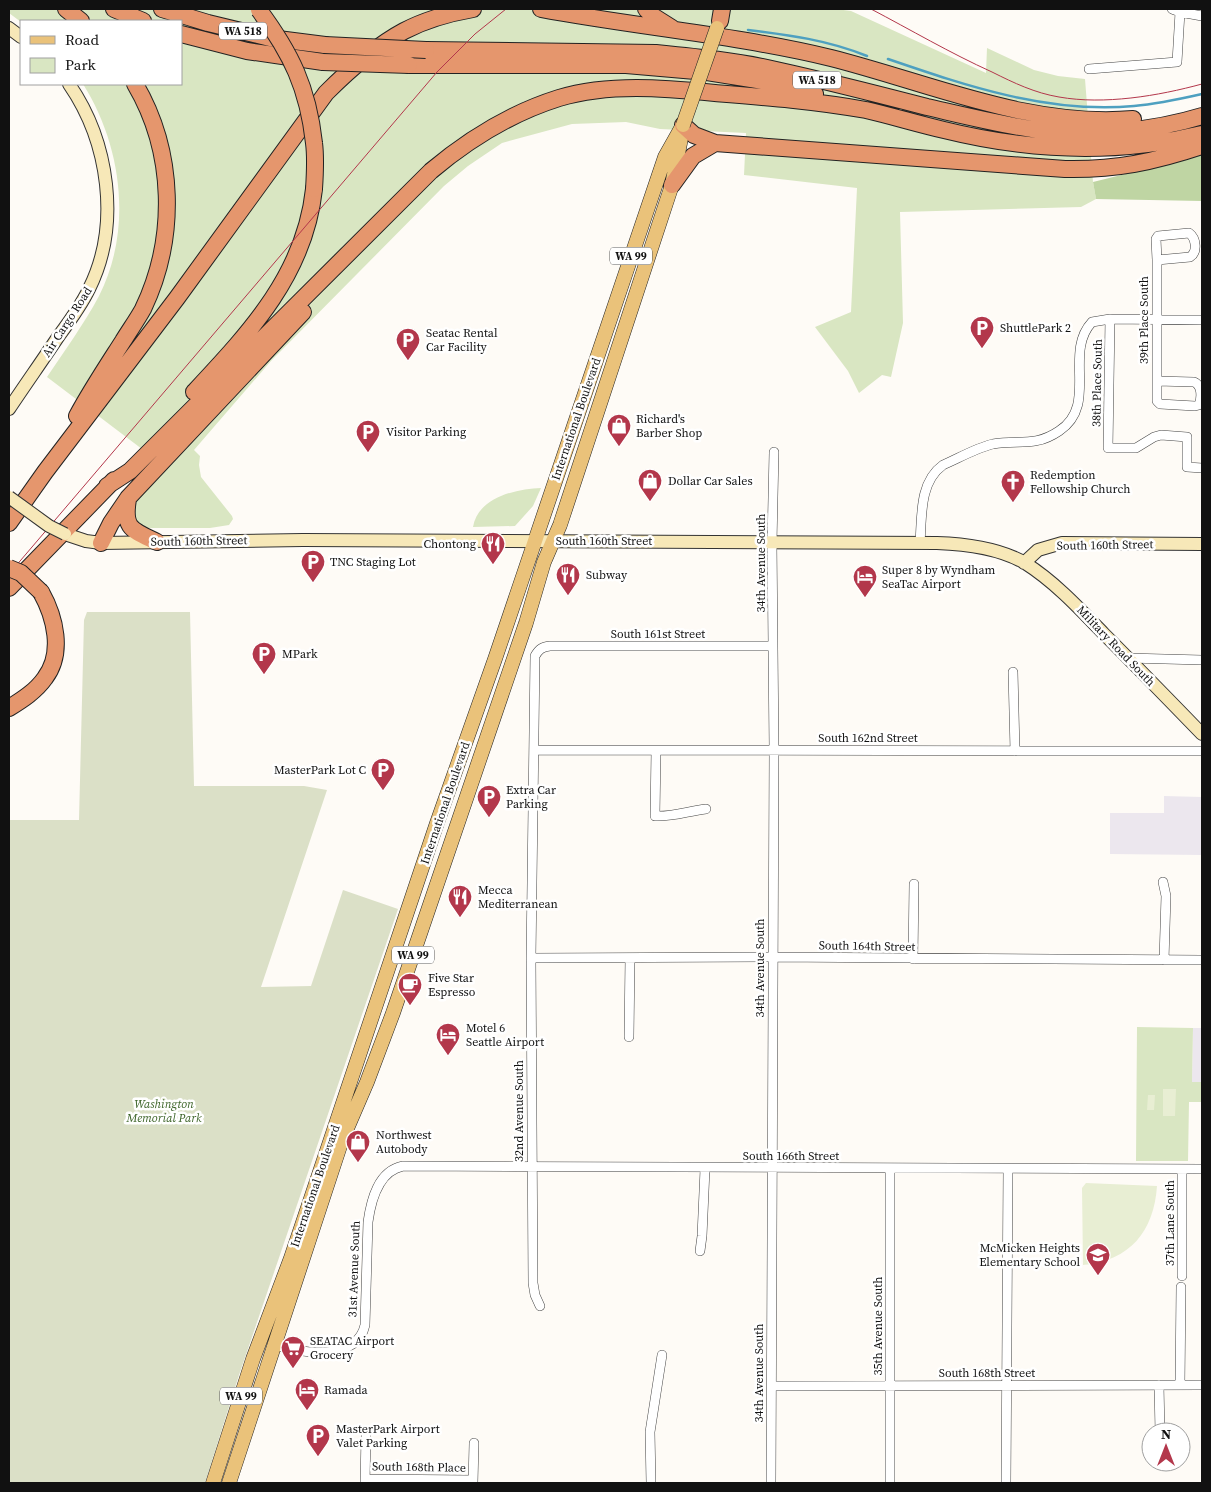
<svg xmlns="http://www.w3.org/2000/svg" width="1211" height="1492" font-family="'Source Serif 4',serif">
<style>
.industrial{fill:#ece7ee}
.green{fill:#d9e6c2}
.forest{fill:#bfd5a3}
.cemetery{fill:#dbe0c7}
.pitch{fill:#e8eed3}
.lines{fill:none;stroke-linecap:round;stroke-linejoin:round}
.stream{stroke:#4ea0c0;stroke-width:2.5}
.street-casing{stroke:#444;stroke-width:10}
.secondary-casing{stroke:#333;stroke-width:14}
.primary-casing{stroke:#222;stroke-width:15}
.highway-casing{stroke:#222;stroke-width:18}
.street{stroke:#fff;stroke-width:9}
.secondary{stroke:#f7e8b8;stroke-width:12}
.primary{stroke:#eac27a;stroke-width:14}
.highway{stroke:#e5966d;stroke-width:16}
.tram{stroke:#b3374b;stroke-width:1}
.secondary-bridge-casing{stroke:#333;stroke-width:14;stroke-linecap:butt}
.primary-bridge-casing{stroke:#222;stroke-width:15;stroke-linecap:butt}
.highway-bridge-casing{stroke:#222;stroke-width:18;stroke-linecap:butt}
.secondary-bridge{stroke:#f7e8b8;stroke-width:12}
.primary-bridge{stroke:#eac27a;stroke-width:14}
.highway-bridge{stroke:#e5966d;stroke-width:16}
.labels{text-anchor:middle;dominant-baseline:central;stroke-width:5;stroke-linejoin:round;paint-order:stroke}
.shield{fill:#fff;stroke:#585858;stroke-width:1}
.shield-label{font-size:11px;font-weight:bold;fill:#111}
.street-label{font-size:12px;fill:#111;stroke:#fff}
.poi-label{font-size:12px;fill:#111;stroke:#fff;text-anchor:start}
.park-label{font-size:12px;font-style:italic;fill:#3b6327;stroke:#fff}
</style>
<rect width="100%" height="100%" fill="#fefbf6"/>
<path class="industrial" d="M1164 796 1202 797V855L1110 854V813H1164Z
M1193 1028H1202V1082H1192Z"/>
<path class="green" d="M9 9H836L851 11 986 73 987 48 1034 70 1058 76 1085 79 1093 182 1096 199 1081 207 900 212 903 323 891 377 882 375 859 393 848 371 815 327 851 312 857 188 744 175 746 133 660 129 626 122 572 124 502 143 468 166 444 186 271 361 194 450 200 456 199 465 201 477 232 516 233 519 229 525 210 528H146L139 526 131 511 137 499 167 468 47 377C65 350 84 324 99 296 133 229 122 146 83 84H181V21L21 22 9 13Z
M541 488 533 506 515 526 473 527C478 497 516 489 541 488Z
M1137 1027 1193 1028 1192 1082H1202V1102H1189L1188 1161H1136Z"/>
<path class="forest" d="M1202 155V201L1096 199 1093 182Z"/>
<path class="cemetery" d="M87 612H190L194 786H304L327 790 261 987 311 986 343 890 398 909 239 1375 205 1483H9V820H79L84 620Z"/>
<path class="pitch" d="M1163 1089H1176L1175 1116H1163Z
M1148 1095H1155L1154 1110H1147Z
M1086 1183 1157 1186C1154 1231 1130 1261 1083 1265L1082 1188Z"/>
<g class="lines">
<path class="stream" d="M748 30C789 35 828 40 867 56
M888 59C967 86 1049 114 1134 106 1157 104 1180 99 1202 94"/>
<defs>
<path id="street" d="M1180 12 1202 16
M1089 69 1177 62 1180 12 1172 9
M1189 233C1196 238 1198 252 1190 257L1157 260 1156 239 1158 236Z
M1157 260V381
M1110 319 1108 448H1136L1154 437 1161 435 1187 437V467L1202 468
M1157 381 1194 382C1202 385 1202 397 1199 405L1195 406 1160 404 1157 401Z
M920 543C922 517 919 482 943 465 959 458 976 448 993 444 1018 439 1034 448 1059 431 1099 405 1063 353 1092 322L1110 319 1202 320
M1128 658 1202 660
M1013 672 1015 751
M534 750 1202 751
M656 751 655 816C673 817 688 811 706 809
M1163 882 1166 896 1164 960
M531 958 772 957 1202 960
M913 959 914 884
M629 1037 630 958
M890 1168V1483
M1182 1169V1276
M700 1251 702 1236 705 1169
M540 1306 535 1295 533 1283 531 958 535 656C539 649 542 647 550 646H773
M275 1345C301 1353 357 1362 365 1325L368 1222C371 1200 378 1171 403 1166L1202 1169
M1159 1385 1160 1432
M1180 1385 1181 1287
M772 1386 1202 1385
M1160 1462V1463
M365 1479 473 1480
M365 1483 366 1435
M473 1483 474 1443
M651 1483 650 1432 662 1355
M771 1483 774 750 772 543 774 452
M1006 1483 1008 1169"/>
<path id="secondary" d="M9 28 21 37
M9 409C25 385 42 361 58 337 69 322 81 306 89 289 121 225 109 142 69 84
M65 534 86 541 101 543 303 540 937 543C967 544 999 548 1025 563 1055 582 1080 609 1104 634 1137 667 1170 701 1202 734
M1024 563 1038 550 1062 543 1202 544"/>
<path id="primary" d="M213 1483 253 1359 291 1258 437 823 495 659 665 157 683 125
M229 1483 342 1140 367 1082 393 1013 526 623 544 562 560 525 672 185 682 133"/>
<path id="highway" d="M66 9 81 21
M114 9 143 21
M162 9 208 23 270 38 325 45
M541 9C637 27 736 35 831 58 930 83 1029 128 1133 119
M646 9 653 16 672 28
M720 21 722 9
M181 34 247 51 323 62
M426 50 656 53C696 57 737 61 776 70 826 81 877 94 927 107 966 116 1005 126 1045 131 1096 136 1153 131 1202 116
M409 65H626L707 72 775 83 815 94
M683 125 694 135 715 143 1065 169C1116 170 1154 162 1202 146
M672 185 693 156 715 143
M194 392C250 332 305 274 314 189
M77 416C91 390 107 366 123 341 129 331 137 320 143 309 177 238 175 152 135 84
M107 486 130 471 431 171C469 139 511 113 559 98 609 83 664 88 715 93 765 97 816 101 866 110 892 116 918 124 944 130 1029 151 1117 155 1202 134
M128 499C123 529 132 530 157 542
M9 523 45 472 177 298 326 93C348 71 376 46 404 31 425 20 450 13 473 9
M101 543 111 523 128 498 303 312
M9 588 114 480
M9 708C22 700 36 691 45 678 64 653 55 617 41 592"/>
</defs>
<use href="#street" class="street-casing"/>
<use href="#secondary" class="secondary-casing"/>
<use href="#primary" class="primary-casing"/>
<use href="#highway" class="highway-casing"/>
<use href="#street" class="street"/>
<use href="#secondary" class="secondary"/>
<use href="#primary" class="primary"/>
<use href="#highway" class="highway"/>
<path class="tram" d="M871 9C911 30 950 53 992 72 1014 83 1035 93 1059 97 1104 105 1158 96 1202 84
M9 574 437 72 475 34 506 9"/>
<defs>
<path id="secondary-bridge" d="M9 497 49 526 65 534"/>
<path id="primary-bridge" d="M683 125 717 28"/>
<path id="highway-bridge" d="M259 10C291 53 308 88 314 143 316 158 315 174 314 189
M325 45 426 50
M323 62 409 65
M9 568 21 573 41 592"/>
</defs>
<use href="#secondary-bridge" class="secondary-bridge-casing"/>
<use href="#primary-bridge" class="primary-bridge-casing"/>
<use href="#highway-bridge" class="highway-bridge-casing"/>
<use href="#secondary-bridge" class="secondary-bridge"/>
<use href="#primary-bridge" class="primary-bridge"/>
<use href="#highway-bridge" class="highway-bridge"/>
</g>
<defs>
<symbol id="parking-pin" viewBox="-11 -11 22 30"><path d="M0 17L-7.5 6A9.5 9.5 0 1 1 7.5 6Z" fill="#b3374b" stroke="#fff"/><path d="M-3.5-5.5H1a3.5 3.5 0 0 1 0 7H-1V5.5H-3.5ZM-1-3.4V-.6H.8a1.4 1.4 0 0 0 0-2.8Z" fill="#fff"/></symbol>
<symbol id="shop-pin" viewBox="-11 -11 22 30"><path d="M0 17L-7.5 6A9.5 9.5 0 1 1 7.5 6Z" fill="#b3374b" stroke="#fff"/><path d="M-5-2.5h2.3a2.7 3.5 0 0 1 5.4 0H5L5.5 6h-11ZM-1.5-2.5h3a1.5 2.3 0 0 0-3 0Z" fill="#fff"/></symbol>
<symbol id="church-pin" viewBox="-11 -11 22 30"><path d="M0 17L-7.5 6A9.5 9.5 0 1 1 7.5 6Z" fill="#b3374b" stroke="#fff"/><path d="M-1.2-6h2.4v3.5h3.3v2.4h-3.3V6h-2.4V-.1h-3.3v-2.4h3.3Z" fill="#fff"/></symbol>
<symbol id="restaurant-pin" viewBox="-11 -11 22 30"><path d="M0 17L-7.5 6A9.5 9.5 0 1 1 7.5 6Z" fill="#b3374b" stroke="#fff"/><path d="M-5-6h1v4h1v-4h1v4h1v-4h1v5L-1.5 .5V6h-2V.5L-5-1ZM5-6V6H3V1.5H1.5Q1.5-4 5-6Z" fill="#fff"/></symbol>
<symbol id="hotel-pin" viewBox="-11 -11 22 30"><path d="M0 17L-7.5 6A9.5 9.5 0 1 1 7.5 6Z" fill="#b3374b" stroke="#fff"/><path d="M-6-4.5h1.5V1H6V5H4.5V3h-9V5H-6ZM-4 0a1.8 1.8 0 1 1 3.6 0ZM.5 0V-2.5h3Q6-2.5 6 0Z" fill="#fff"/></symbol>
<symbol id="cafe-pin" viewBox="-11 -11 22 30"><path d="M0 17L-7.5 6A9.5 9.5 0 1 1 7.5 6Z" fill="#b3374b" stroke="#fff"/><path d="M-5.5-4.5H6V0H3Q3 3.5 0 3.5H-2.5Q-5.5 3.5-5.5 0ZM3-3.2v2h1.7v-2ZM-6 4.5H4V6H-6Z" fill="#fff"/></symbol>
<symbol id="school-pin" viewBox="-11 -11 22 30"><path d="M0 17L-7.5 6A9.5 9.5 0 1 1 7.5 6Z" fill="#b3374b" stroke="#fff"/><path d="M0-5L7-2L0 1L-7-2ZM-4 1L0 2.5L4 1V4Q0 6-4 4Z" fill="#fff"/></symbol>
<symbol id="supermarket-pin" viewBox="-11 -11 22 30"><path d="M0 17L-7.5 6A9.5 9.5 0 1 1 7.5 6Z" fill="#b3374b" stroke="#fff"/><path d="M-6-5.5h2.5l.6 2H6L4.5 2H-2.5L-4.4-4H-6ZM-1.5 3.2a1.3 1.3 0 1 0 .1 0ZM3 3.2a1.3 1.3 0 1 0 .1 0Z" fill="#fff"/></symbol>
</defs>
<g fill-rule="evenodd">
<use href="#parking-pin" x="968" y="314" width="28" height="38"/>
<use href="#parking-pin" x="394" y="326" width="28" height="38"/>
<use href="#shop-pin" x="605" y="412" width="28" height="38"/>
<use href="#parking-pin" x="354" y="418" width="28" height="38"/>
<use href="#shop-pin" x="636" y="467" width="28" height="38"/>
<use href="#church-pin" x="999" y="468" width="28" height="38"/>
<use href="#restaurant-pin" x="479" y="530" width="28" height="38"/>
<use href="#parking-pin" x="299" y="548" width="28" height="38"/>
<use href="#restaurant-pin" x="554" y="561" width="28" height="38"/>
<use href="#hotel-pin" x="851" y="563" width="28" height="38"/>
<use href="#parking-pin" x="250" y="640" width="28" height="38"/>
<use href="#parking-pin" x="369" y="756" width="28" height="38"/>
<use href="#parking-pin" x="475" y="783" width="28" height="38"/>
<use href="#restaurant-pin" x="446" y="883" width="28" height="38"/>
<use href="#cafe-pin" x="396" y="971" width="28" height="38"/>
<use href="#hotel-pin" x="434" y="1021" width="28" height="38"/>
<use href="#shop-pin" x="344" y="1128" width="28" height="38"/>
<use href="#school-pin" x="1084" y="1241" width="28" height="38"/>
<use href="#supermarket-pin" x="279" y="1334" width="28" height="38"/>
<use href="#hotel-pin" x="293" y="1376" width="28" height="38"/>
<use href="#parking-pin" x="304" y="1422" width="28" height="38"/>
</g>
<g class="labels">
<g class="shield">
<rect x="219" y="22.5" width="48" height="17" rx="4"/>
<rect x="793" y="71.5" width="48" height="17" rx="4"/>
<rect x="610" y="247.5" width="42" height="17" rx="4"/>
<rect x="392" y="946.5" width="42" height="17" rx="4"/>
<rect x="220" y="1387.5" width="42" height="17" rx="4"/>
</g>
<g class="shield-label">
<text x="243" y="31">WA 518</text>
<text x="817" y="80">WA 518</text>
<text x="631" y="256">WA 99</text>
<text x="413" y="955">WA 99</text>
<text x="241" y="1396">WA 99</text>
</g>
<g class="street-label">
<text transform="translate(1144 320) rotate(-90)">39th Place South</text>
<text transform="translate(67 322) rotate(-57)">Air Cargo Road</text>
<text transform="translate(1097 383) rotate(-89)">38th Place South</text>
<text transform="translate(576 419) rotate(-71)">International Boulevard</text>
<text transform="translate(199 541) rotate(-1)">South 160th Street</text>
<text x="604" y="541">South 160th Street</text>
<text transform="translate(1105 545) rotate(-1)">South 160th Street</text>
<text transform="translate(761 563) rotate(-90)">34th Avenue South</text>
<text x="658" y="634">South 161st Street</text>
<text transform="translate(1116 646) rotate(46)">Military Road South</text>
<text x="868" y="738">South 162nd Street</text>
<text transform="translate(445 803) rotate(-71)">International Boulevard</text>
<text transform="translate(867 946) rotate(1)">South 164th Street</text>
<text transform="translate(760 968) rotate(-90)">34th Avenue South</text>
<text transform="translate(519 1111) rotate(-90)">32nd Avenue South</text>
<text x="791" y="1156">South 166th Street</text>
<text transform="translate(315 1186) rotate(-71)">International Boulevard</text>
<text transform="translate(1170 1223) rotate(-90)">37th Lane South</text>
<text transform="translate(354 1269) rotate(-88)">31st Avenue South</text>
<text transform="translate(878 1326) rotate(-90)">35th Avenue South</text>
<text transform="translate(759 1373) rotate(-90)">34th Avenue South</text>
<text x="987" y="1373">South 168th Street</text>
<text transform="translate(419 1467) rotate(1)">South 168th Place</text>
</g>
<g class="poi-label">
<text x="1000" y="328">ShuttlePark 2</text>
<text x="426" y="333">Seatac Rental<tspan x="426" dy="14">Car Facility</tspan></text>
<text x="636" y="419">Richard's<tspan x="636" dy="14">Barber Shop</tspan></text>
<text x="386" y="432">Visitor Parking</text>
<text x="1030" y="475">Redemption<tspan x="1030" dy="14">Fellowship Church</tspan></text>
<text x="668" y="481">Dollar Car Sales</text>
<text x="476" y="544" text-anchor="end">Chontong</text>
<text x="330" y="562">TNC Staging Lot</text>
<text x="882" y="570">Super 8 by Wyndham<tspan x="882" dy="14">SeaTac Airport</tspan></text>
<text x="586" y="575">Subway</text>
<text x="282" y="654">MPark</text>
<text x="366" y="770" text-anchor="end">MasterPark Lot C</text>
<text x="506" y="790">Extra Car<tspan x="506" dy="14">Parking</tspan></text>
<text x="478" y="890">Mecca<tspan x="478" dy="14">Mediterranean</tspan></text>
<text x="428" y="978">Five Star<tspan x="428" dy="14">Espresso</tspan></text>
<text x="466" y="1028">Motel 6<tspan x="466" dy="14">Seattle Airport</tspan></text>
<text x="376" y="1135">Northwest<tspan x="376" dy="14">Autobody</tspan></text>
<text x="1080" y="1248" text-anchor="end">McMicken Heights<tspan x="1080" dy="14">Elementary School</tspan></text>
<text x="310" y="1341">SEATAC Airport<tspan x="310" dy="14">Grocery</tspan></text>
<text x="324" y="1390">Ramada</text>
<text x="336" y="1429">MasterPark Airport<tspan x="336" dy="14">Valet Parking</tspan></text>
</g>
<g class="park-label">
<text x="164" y="1104">Washington<tspan x="164" dy="14">Memorial Park</tspan></text>
</g>
</g>
<rect width="1211" height="1492" fill="none" stroke="#111111" stroke-width="20"/>
<rect x="20" y="20" width="162" height="65" fill="#ffffff" stroke="#a0a0a0"/>
<rect x="30" y="36" width="25" height="8" fill="#eac27a" stroke="#a0a0a0"/>
<text x="65" y="45" font-size="15" fill="#111111">Road</text>
<rect x="30" y="58" width="25" height="15" fill="#d9e6c2" stroke="#a0a0a0"/>
<text x="65" y="70" font-size="15" fill="#111111">Park</text>
<g transform="translate(1166 1447)"><circle r="24" fill="#ffffff" stroke="#a0a0a0"/>
<path d="M0-4L9 19L0 12L-9 19Z" fill="#b3374b"/>
<text y="-8" font-size="14" font-weight="bold" text-anchor="middle" fill="#111111">N</text>
</g>
</svg>
